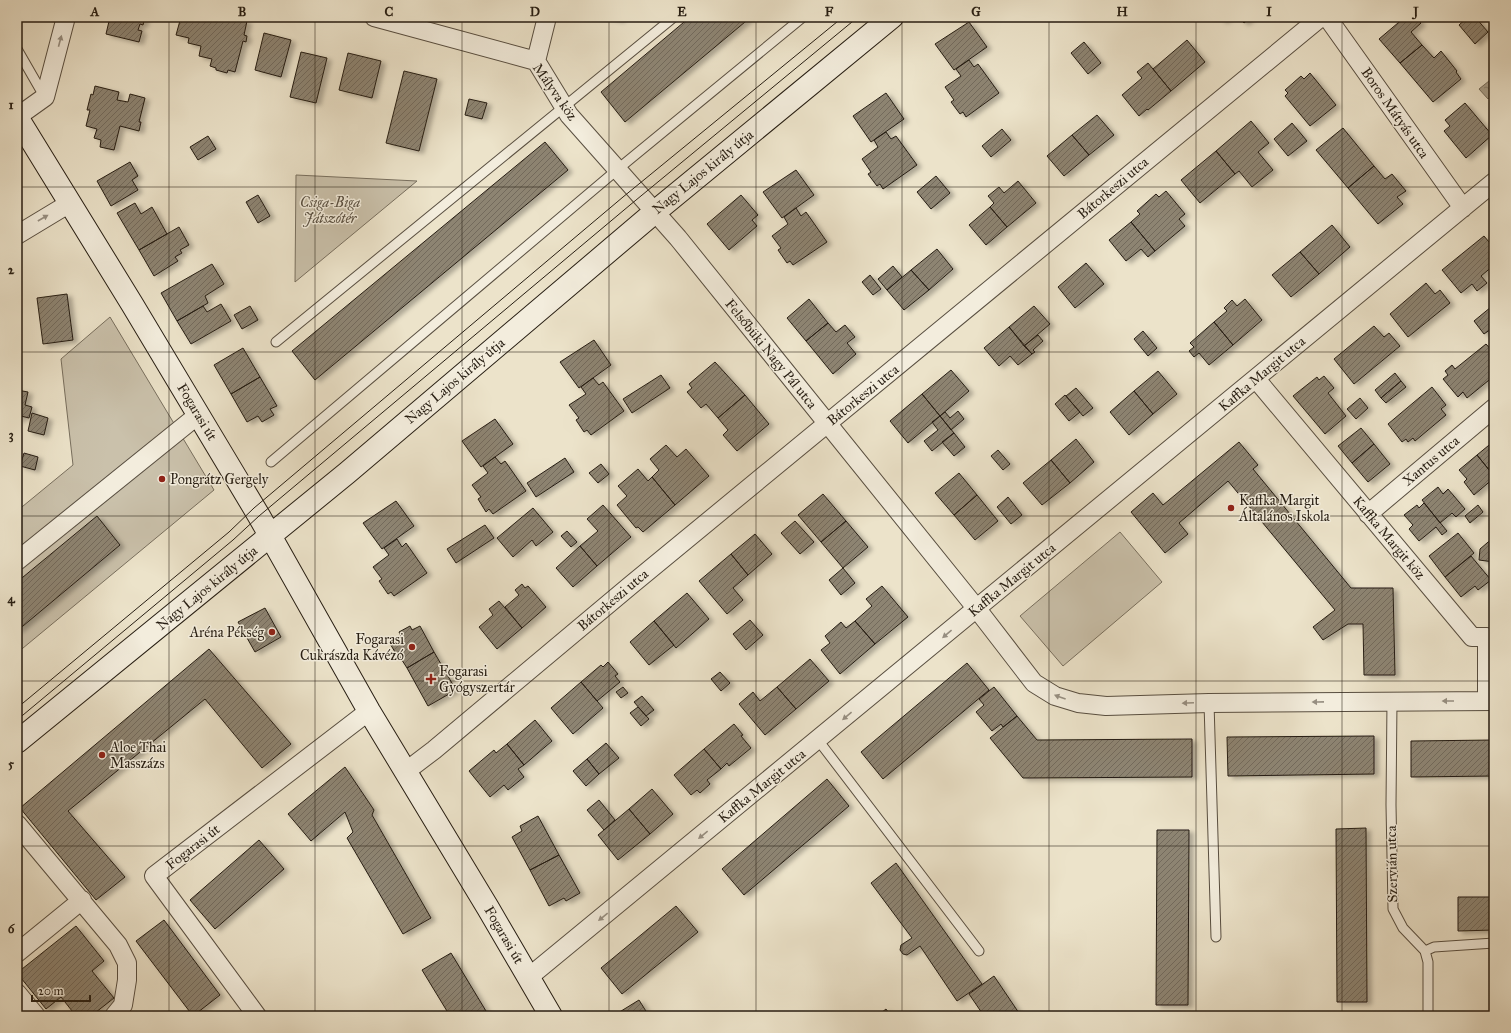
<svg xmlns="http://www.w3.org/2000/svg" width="1511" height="1033" font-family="'IM FELL Great Primer',serif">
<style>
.green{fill:#cac1ab;stroke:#786f5e}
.water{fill:url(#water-ripples);stroke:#756c5b}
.building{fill:url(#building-hatch);stroke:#261d12;filter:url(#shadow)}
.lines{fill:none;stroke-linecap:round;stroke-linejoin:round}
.lane-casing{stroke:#584e40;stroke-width:11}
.street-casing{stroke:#584e40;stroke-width:20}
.secondary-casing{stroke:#261d12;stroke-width:24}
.lane{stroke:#f3eddd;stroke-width:9}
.street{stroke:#f3eddd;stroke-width:18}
.secondary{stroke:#f3eddd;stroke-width:22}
.tram{stroke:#261d12;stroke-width:1}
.oneway{fill:#978f82}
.grid{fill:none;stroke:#261d12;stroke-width:1;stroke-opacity:0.55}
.poi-dot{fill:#8f2418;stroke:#f3eddd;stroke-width:1.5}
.labels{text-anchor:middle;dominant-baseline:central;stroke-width:3;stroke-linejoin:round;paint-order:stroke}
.street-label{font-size:14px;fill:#261d12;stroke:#f3eddd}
.park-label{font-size:14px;font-style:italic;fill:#574e40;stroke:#f3eddd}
.poi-label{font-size:14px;fill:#261d12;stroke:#f3eddd;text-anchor:start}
.neatline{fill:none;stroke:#261d12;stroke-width:1.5}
.grid-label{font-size:13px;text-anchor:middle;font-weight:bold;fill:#261d12}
</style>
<defs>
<pattern id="water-ripples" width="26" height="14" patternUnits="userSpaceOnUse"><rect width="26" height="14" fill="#a9a08b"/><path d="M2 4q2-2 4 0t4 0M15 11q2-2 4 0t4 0" fill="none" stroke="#898270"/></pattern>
<pattern id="building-hatch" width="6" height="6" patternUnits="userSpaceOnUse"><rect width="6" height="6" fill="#8d8472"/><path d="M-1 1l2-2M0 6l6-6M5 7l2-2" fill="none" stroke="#736b5c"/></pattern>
<filter id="shadow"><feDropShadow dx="4.5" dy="2.5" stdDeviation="2" flood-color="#0004"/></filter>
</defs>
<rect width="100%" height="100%" fill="#ece3ca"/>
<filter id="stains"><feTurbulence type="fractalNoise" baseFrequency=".005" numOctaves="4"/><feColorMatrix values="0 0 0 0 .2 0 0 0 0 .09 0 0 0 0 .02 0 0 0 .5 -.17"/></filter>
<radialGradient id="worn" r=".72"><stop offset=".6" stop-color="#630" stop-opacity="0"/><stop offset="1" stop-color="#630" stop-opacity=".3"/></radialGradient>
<path class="green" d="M296 175 417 181 295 282Z
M110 317 214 490 17 653V511L73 465 61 359Z
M1120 532 1162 582 1063 666 1020 616Z"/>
<path class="water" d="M1494 77V94L1488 99 1479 89Z"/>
<path class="building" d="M110 17H145L143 25 140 24 138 30 142 31 139 42 106 34Z
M181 17H232L247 21 244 35 247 36 246 42 243 41 235 72 228 70 227 73 216 70V68L210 66 212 59 199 56 201 46 188 43 189 38 176 35Z
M607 17H621L620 20Z
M690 17H751L625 122 601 92Z
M1219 17H1228L1223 21Z
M1239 17H1251L1244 23Z
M1405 17H1416L1421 23 1411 32 1422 45 1400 63 1379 39Z
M1468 17H1475L1488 32 1475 44 1459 25Z
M969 22 987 47 954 70 935 44Z
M264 33 291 40 281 77 255 70Z
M1187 40 1205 62 1171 91 1153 69Z
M1084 42 1101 63 1088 74 1071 53Z
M1422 45 1434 58 1441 51 1457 71 1456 72 1461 79 1433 102 1400 63Z
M301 52 327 58 316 103 290 97Z
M348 53 381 61 372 98 339 90Z
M969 60 974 67 978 64 999 93 966 117 963 112 960 114 951 102 954 100 945 87 961 76 956 69Z
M1148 63 1171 91 1148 110 1147 109 1139 116 1122 95 1142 78 1137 72Z
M404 71 437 79 419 151 386 143Z
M1310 73 1336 105 1310 126 1285 96 1288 93 1285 90 1301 76 1304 79Z
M95 86 119 92 117 100 128 102 130 94 145 98 139 122H141L139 131 120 126 114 150 100 147 101 140 94 138 97 129 86 126 90 110H87L91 94 93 95Z
M886 93 904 119 871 142 853 116Z
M469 99 487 103 482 119 465 115Z
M1465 103 1492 135 1466 158 1444 131 1450 126 1445 120Z
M1097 115 1114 135 1089 155 1072 135Z
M1251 121 1269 143 1258 152 1273 170 1252 187 1239 171 1235 174 1216 151Z
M1292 123 1307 141 1288 156 1274 139Z
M1343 128 1374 166 1348 188 1316 150Z
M1002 129 1011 140 991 157 982 146Z
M886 132 891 139 896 136 917 165 883 189 880 184 877 186 868 174 871 172 862 159 878 147 874 140Z
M1072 135 1089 155 1064 176 1047 156Z
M208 136 216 149 198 160 190 147Z
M545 142 568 170 315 380 292 351Z
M1216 151 1235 174 1200 203 1181 180Z
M130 162 138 176 132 180 138 190 111 206 97 181Z
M1374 166 1385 179 1392 174 1406 191 1397 197 1403 204 1378 224 1348 188Z
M796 170 814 195 782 218 763 192Z
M936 176 950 193 931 209 917 192Z
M1018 181 1036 203 1007 227 990 207 994 203 988 196 999 187 1004 193Z
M1166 191 1185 214 1179 219 1185 226 1155 251 1131 222 1140 214 1137 211 1156 194 1159 197Z
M258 195 270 216 258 223 246 202Z
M741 195 758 215 752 220 757 226 729 250 707 224Z
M135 203 141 214 152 207 167 234 139 250 117 213Z
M990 207 1007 227 986 245 969 225Z
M796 208 801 216 806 212 827 242 793 265 790 261 787 263 778 250 781 248 772 236 788 224 784 217Z
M1131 222 1155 251 1148 257 1141 249 1126 261 1109 240Z
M1332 225 1350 247 1319 274 1300 252Z
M179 227 189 245 180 250 182 253 175 257 178 261 154 276 139 250Z
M1484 236 1494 248V265L1481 276 1487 283 1477 291 1472 284 1461 293 1442 270Z
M937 249 953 269 929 290 911 270Z
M1300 252 1319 274 1291 297 1272 275Z
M1086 263 1104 284 1075 308 1058 287Z
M212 264 224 284 205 296 208 303 177 321 161 293Z
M893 266 902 277 887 290 878 279Z
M911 270 929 290 904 310 887 290Z
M870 275 881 289 873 295 862 282Z
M1426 283 1435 294 1440 290 1450 303 1408 337 1390 314Z
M67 294 73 340 43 344 37 298Z
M809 299 828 323 806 341 787 318Z
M1245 299 1262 320 1233 345 1214 322 1227 311 1224 308 1232 300 1237 306Z
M221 304 231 321 191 344 177 321 203 306 207 312Z
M250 306 258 320 242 329 234 315Z
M1034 306 1050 324 1024 346 1009 327Z
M1491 307 1494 311 1493 319 1494 327 1484 334 1474 321Z
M1214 322 1233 345 1209 365 1199 353 1194 357 1189 351 1194 347 1190 343Z
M828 323 836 332 845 325 855 337 847 343 856 354 833 374 806 341Z
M1374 326 1384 337 1389 333 1400 346 1354 384 1334 359Z
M1009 327 1032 354 1018 365 1010 356 999 366 984 348Z
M1143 331 1157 348 1148 356 1134 339Z
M1038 335 1043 341 1033 350 1035 352 1032 354 1024 346Z
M594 340 611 365 579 388 560 362Z
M1486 344 1494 353V376L1467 398 1463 392 1458 397 1443 379 1448 375 1445 371 1452 365 1455 369Z
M243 348 260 377 231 394 214 365Z
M715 362 745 395 718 418 706 404 701 408 687 392 692 388 689 384Z
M951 370 969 391 940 416 922 394Z
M1158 371 1177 394 1153 414 1134 391Z
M1395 373 1401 381 1381 398 1375 390Z
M661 375 670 388 632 413 623 399Z
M1324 376 1334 388 1328 393 1346 416 1325 434 1293 396 1317 377 1319 380Z
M260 377 277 406 270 409 274 415 262 422 258 416 247 422 231 394Z
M593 378 599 385 603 382 624 411 591 435 587 430 584 432 576 420 579 418 569 405 586 394 581 387Z
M1401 381 1406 387 1386 403 1381 398Z
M1432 387 1446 405 1441 409 1446 415 1415 441 1413 438 1408 442 1406 439 1402 442 1388 424Z
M1076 388 1093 408 1083 416 1066 396Z
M17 390 28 392 25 405 32 407 29 418 21 416 20 420 17 419Z
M1134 391 1153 414 1129 435 1110 412Z
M922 394 940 416 908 443 890 421Z
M745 395 769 424 737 451 723 435 728 430 718 418Z
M1065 395 1080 412 1069 421 1055 404Z
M1360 398 1368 408 1356 419 1347 409Z
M958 411 964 419 951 430 940 416 945 412 950 418Z
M32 413 48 418 44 435 28 431Z
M940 416 954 433 932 451 924 441 938 430 932 422Z
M495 419 513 444 481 467 462 441Z
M1361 428 1374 444 1352 463 1338 446Z
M954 433 965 447 954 456 942 442Z
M1076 439 1094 462 1070 483 1051 460Z
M1494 441V476L1477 455Z
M1239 442 1258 465 1253 469 1351 588H1393L1395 675H1364L1363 624H1348L1323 640 1313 627 1335 610 1228 481 1179 523 1188 534 1165 553 1131 512 1153 493 1163 505Z
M1374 444 1390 464 1368 482 1352 463Z
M666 445 677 457 686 449 709 476 675 505 652 477 659 470 650 459Z
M998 450 1010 464 1003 470 991 456Z
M24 453 38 457 35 470 20 466Z
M1477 455 1494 476V478L1474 495 1464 482 1467 479 1459 470Z
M495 457 501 464 505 461 526 491 493 514 489 509 486 512 478 499 481 497 472 485 488 473 483 466Z
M565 458 574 472 536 497 527 483Z
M1051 460 1070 483 1042 505 1023 483Z
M601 464 609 474 598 483 589 473Z
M638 469 648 481 652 477 675 505 643 532 638 527 636 528 617 505 627 496 618 486Z
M959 473 977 495 954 515 935 493Z
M1438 487 1443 494 1448 489 1465 509 1456 517 1452 513 1440 523 1422 500Z
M823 494 846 521 821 542 798 515Z
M977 495 998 521 975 540 954 515Z
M1008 497 1022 515 1011 524 997 507Z
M396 501 414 526 382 549 363 523Z
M1424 503 1447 531 1442 535 1436 527 1419 541 1409 529 1413 525 1404 515 1417 505 1419 508Z
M603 505 631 537 597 566 580 546 598 531 587 519Z
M1478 505 1483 512 1470 523 1465 516Z
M533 508 553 532 536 546 532 540 513 557 497 538Z
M97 516 120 545 17 631V582Z
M795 521 814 542 800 554 781 533Z
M846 521 868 547 843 568 821 542Z
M485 525 494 538 456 563 447 549Z
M567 531 577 542 571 547 561 536Z
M1458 533 1474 553 1445 577 1429 556Z
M755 534 772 554 748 575 731 554Z
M1494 537V562L1479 560 1480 549Z
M397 539 402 547 406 543 427 573 394 596 391 592 388 594 379 581 382 579 373 567 389 555 384 548Z
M580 546 597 566 573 587 556 568Z
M731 554 748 575 733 588 743 600 727 614 699 581Z
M1471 556 1491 580 1478 590 1475 586 1461 597 1445 577Z
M843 568 855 583 841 595 829 580Z
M522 584 525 588 528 586 546 607 522 628 505 607 519 595 515 590Z
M882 586 908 617 875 644 855 621 872 606 866 599Z
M687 593 709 619 676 648 654 621Z
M499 601 522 628 497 649 479 627 493 615 489 609Z
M265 608 281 637 255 652 238 622Z
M750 620 763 635 746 650 733 634Z
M654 621 674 645 649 665 630 642Z
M855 621 875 644 840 674 821 650 830 643 825 636 841 622 846 628Z
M410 626 412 630 420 626 434 652 407 668 400 657H398L389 642 401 636 399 632Z
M209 649 291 744 262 768 205 699 68 811 125 877 96 900 20 808Z
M434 652 456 690 428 706 407 668Z
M810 659 829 681 796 709 777 687Z
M608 662 618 674 615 676 620 682 597 701 581 682 601 665 603 667Z
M967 663 989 690 883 779 861 752Z
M720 672 730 683 721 691 711 679Z
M581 682 603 708 573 734 551 708Z
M623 687 628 693 621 698 616 692Z
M777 687 796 709 765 735 739 704 753 692 760 701Z
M994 687 1017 716 1003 727 1001 724 992 731 976 712 984 705 979 699Z
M642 696 654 710 646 716 634 702Z
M638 707 649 719 641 726 630 713Z
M1017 716 1037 740 1192 739V777L1023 778 990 738Z
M535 720 552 741 524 765 507 744Z
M734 724 743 735 741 736 751 748 729 766 727 763 721 769 704 749Z
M1374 736V774L1228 776 1227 737Z
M1494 740V776L1411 777V741Z
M606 743 619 758 599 774 587 759Z
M507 744 524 765 518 769 524 777 508 790 504 785 490 797 469 771 494 750 496 753Z
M704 749 721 769 707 780 710 784 700 793 697 790 691 795 674 775Z
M587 759 599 774 586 786 573 771Z
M345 767 374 810 372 815 431 918 403 934 347 838 353 832 345 812 311 841 288 814Z
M827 779 849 806 744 895 722 869Z
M652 789 673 814 650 834 629 809Z
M599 800 615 820 604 830 587 810Z
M629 809 650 834 618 860 598 835Z
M538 816 559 855 530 870 512 837 522 831 520 826Z
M1366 828 1367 1002H1337L1336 829Z
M1157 830H1189L1188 1005H1156Z
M259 840 284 869 215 929 190 900Z
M559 855 580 893 566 901 564 898 549 906 530 870Z
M896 863 982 984 957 1001 920 946 907 955 903 954 900 950 901 945 912 938 871 883Z
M1458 897H1494V930L1458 931Z
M676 906 698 932 622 994 601 968Z
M164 920 220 995 193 1016 136 941Z
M76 926 104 961 92 971 114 998 91 1016H76L61 997 46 1009 17 973Z
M451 953 489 1016H450L422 970Z
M994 976 1021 1016H984L969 994Z
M639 1000 649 1016H613Z
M886 1009 891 1016H877Z"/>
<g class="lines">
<defs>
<path id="lane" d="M17 49 44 96
M276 342 674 17
M271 462 618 169 803 17
M1392 701 1391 805 1393 909 1403 928 1425 951 1428 962V1016
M1209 703 1216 937
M818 740 979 951
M1425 951 1434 947 1494 943"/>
<path id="street" d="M374 17 536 61 569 115 678 238 977 609 1034 683 1055 696 1078 703 1106 706 1209 703 1494 701
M1327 17 1463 208
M536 61 547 17
M17 117 45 97 66 17
M17 235 70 203
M1256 379 1472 637H1487V701
M1368 514 1494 408
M17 561 198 415
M405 772 434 750 631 585 1321 17
M17 824 118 945 127 963V980L123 1005 114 1016
M17 953 82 900
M529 977 1494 182
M17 993 36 1016
M257 1016 154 876 369 711"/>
<path id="secondary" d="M17 117 132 304 259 516 369 711 488 908 551 1016
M17 742 347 473 656 211 892 17"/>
</defs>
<use href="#lane" class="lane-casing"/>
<use href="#street" class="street-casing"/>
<use href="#secondary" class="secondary-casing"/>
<use href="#lane" class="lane"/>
<use href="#street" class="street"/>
<use href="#secondary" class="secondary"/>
<path class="tram" d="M17 708 229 532 254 508 623 197 843 17
M17 720 233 540 259 516 630 205 858 17"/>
</g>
<defs><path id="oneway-solid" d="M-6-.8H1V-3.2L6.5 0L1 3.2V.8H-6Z"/></defs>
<g class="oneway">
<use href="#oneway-solid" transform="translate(60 41) rotate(-75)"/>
<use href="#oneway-solid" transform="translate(43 218) rotate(-30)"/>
<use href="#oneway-solid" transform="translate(947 634) rotate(140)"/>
<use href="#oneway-solid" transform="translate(1060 697) rotate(-160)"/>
<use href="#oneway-solid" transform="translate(1448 701) rotate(180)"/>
<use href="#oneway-solid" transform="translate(1318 702) rotate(179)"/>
<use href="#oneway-solid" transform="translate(1188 703) rotate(178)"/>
<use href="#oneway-solid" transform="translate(847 716) rotate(140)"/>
<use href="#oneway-solid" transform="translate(703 835) rotate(141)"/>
<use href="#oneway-solid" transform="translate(603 917) rotate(141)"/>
</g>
<path class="grid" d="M169 17V1016M315 17V1016M462 17V1016M609 17V1016M756 17V1016M902 17V1016M1049 17V1016M1196 17V1016M1342 17V1016M17 187H1494M17 352H1494M17 516H1494M17 681H1494M17 846H1494"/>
<g class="poi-dot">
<circle cx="162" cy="479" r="4"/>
<circle cx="1231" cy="508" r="4"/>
<circle cx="272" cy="632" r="4"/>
<circle cx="412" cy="647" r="4"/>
<path d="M429 673h4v4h4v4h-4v4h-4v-4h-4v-4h4z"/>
<circle cx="102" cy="755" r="4"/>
</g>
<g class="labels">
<g class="street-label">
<text transform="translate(555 92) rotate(55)">Mályva köz</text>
<text transform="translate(1395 113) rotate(55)">Boros Mátyás utca</text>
<text transform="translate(703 172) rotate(-39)">Nagy Lajos király útja</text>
<text transform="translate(1113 188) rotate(-40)">Bátorkeszi utca</text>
<text transform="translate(771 354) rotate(51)">Felsőbüki Nagy Pál utca</text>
<text transform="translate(1262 374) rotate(-40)">Kaffka Margit utca</text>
<text transform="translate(455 381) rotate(-40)">Nagy Lajos király útja</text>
<text transform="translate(863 395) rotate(-39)">Bátorkeszi utca</text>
<text transform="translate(197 412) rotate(59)">Fogarasi út</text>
<text transform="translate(1431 461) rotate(-40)">Xantus utca</text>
<text transform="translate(1389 538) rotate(50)">Kaffka Margit köz</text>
<text transform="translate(1012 580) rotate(-39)">Kaffka Margit utca</text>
<text transform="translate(207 588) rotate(-39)">Nagy Lajos király útja</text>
<text transform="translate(613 600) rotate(-40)">Bátorkeszi utca</text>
<text transform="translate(762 786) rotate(-39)">Kaffka Margit utca</text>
<text transform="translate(193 847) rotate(-38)">Fogarasi út</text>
<text transform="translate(1392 864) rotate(-91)">Szervián utca</text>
<text transform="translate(504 935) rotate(60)">Fogarasi út</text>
</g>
<g class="park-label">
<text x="330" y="202">Csiga-Biga<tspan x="330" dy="16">Játszótér</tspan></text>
</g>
<g class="poi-label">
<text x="170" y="479">Pongrátz Gergely</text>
<text x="1239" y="500">Kaffka Margit<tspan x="1239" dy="16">Általános Iskola</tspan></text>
<text x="264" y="632" text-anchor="end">Aréna Pékség</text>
<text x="404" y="639" text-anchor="end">Fogarasi<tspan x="404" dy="16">Cukrászda Kávézó</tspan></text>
<text x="439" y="671">Fogarasi<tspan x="439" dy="16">Gyógyszertár</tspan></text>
<text x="110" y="747">Aloe Thai<tspan x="110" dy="16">Masszázs</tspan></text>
</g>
</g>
<rect width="1511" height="1033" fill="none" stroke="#ece3ca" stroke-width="44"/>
<path d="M32 995v6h58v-6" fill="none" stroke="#261d12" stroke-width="2"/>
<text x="38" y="995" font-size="12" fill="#261d12" stroke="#f3eddd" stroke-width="3" paint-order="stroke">20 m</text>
<rect x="22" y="22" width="1467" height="989" class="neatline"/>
<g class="grid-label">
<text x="95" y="16">A</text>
<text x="242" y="16">B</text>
<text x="389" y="16">C</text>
<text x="535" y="16">D</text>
<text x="682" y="16">E</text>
<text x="829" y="16">F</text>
<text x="976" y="16">G</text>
<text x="1122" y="16">H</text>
<text x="1269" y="16">I</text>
<text x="1416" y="16">J</text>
<text x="11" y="109">1</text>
<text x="11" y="274">2</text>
<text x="11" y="439">3</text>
<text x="11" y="603">4</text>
<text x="11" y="768">5</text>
<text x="11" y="933">6</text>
</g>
<rect width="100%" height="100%" filter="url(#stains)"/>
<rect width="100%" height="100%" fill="url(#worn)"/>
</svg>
